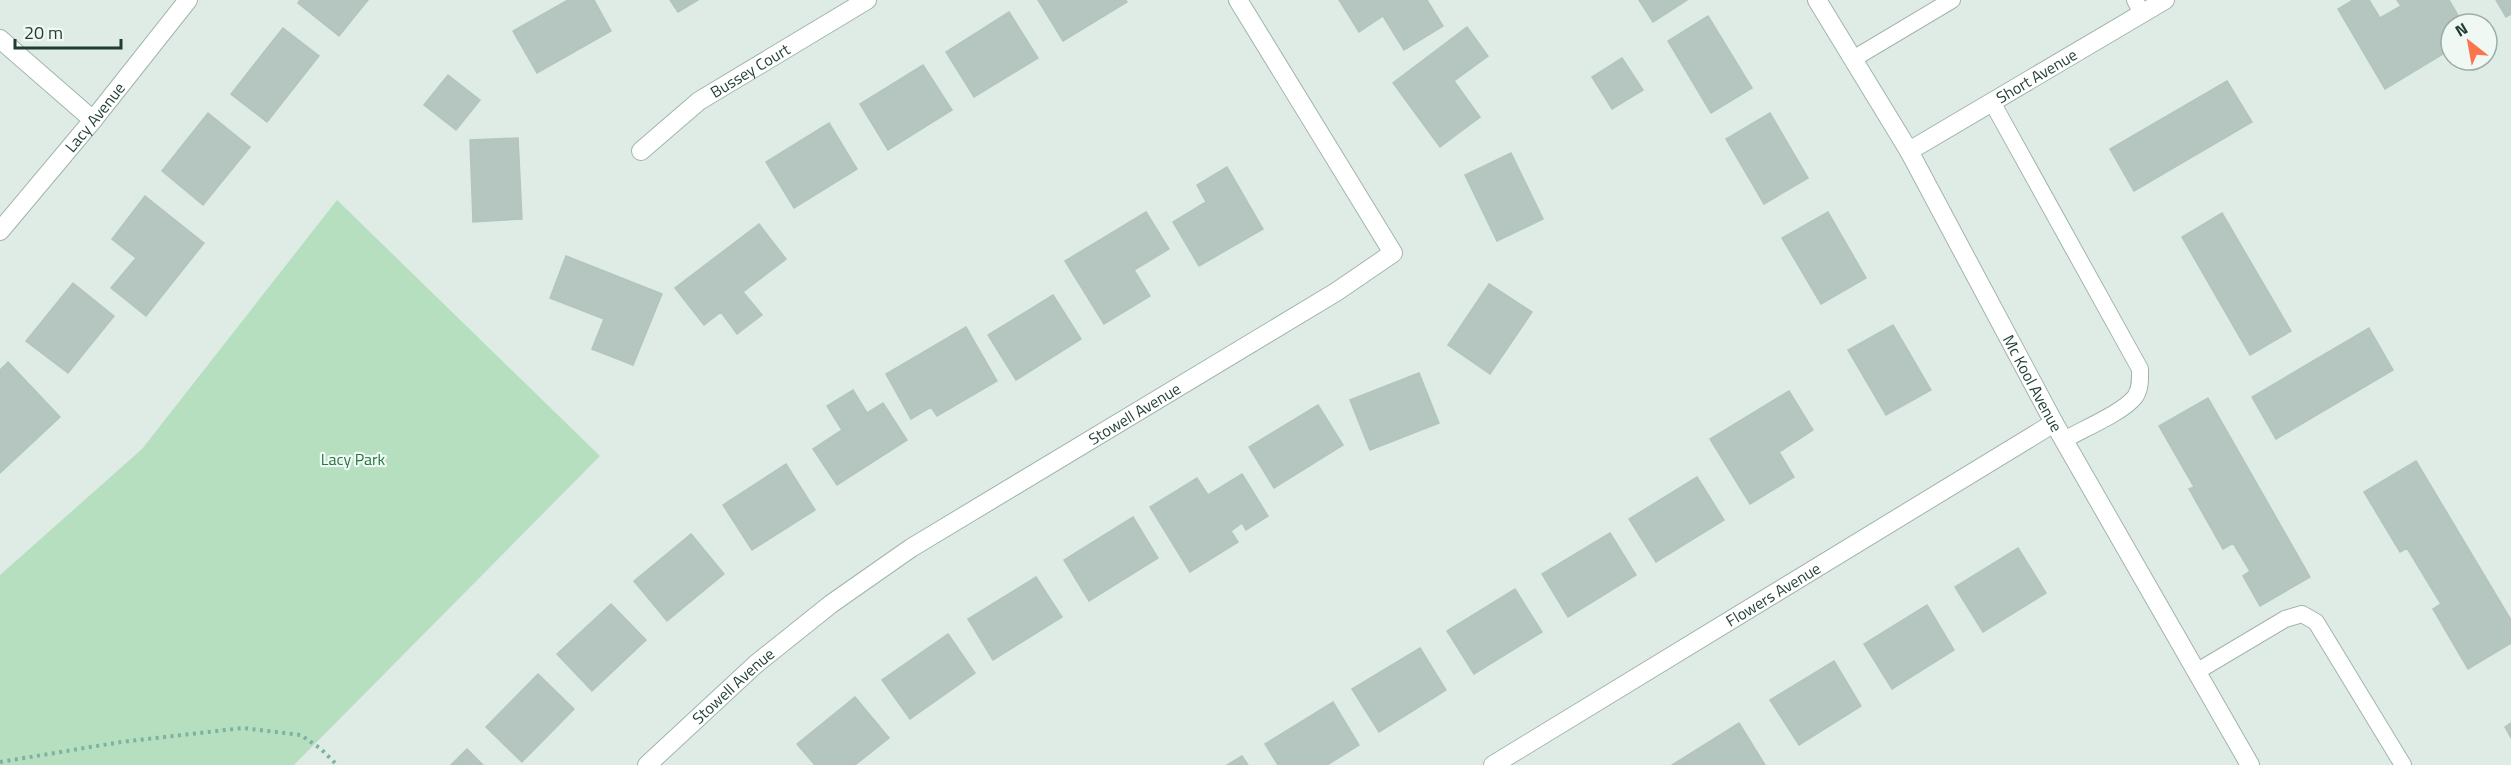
<svg xmlns="http://www.w3.org/2000/svg" width="2511" height="765" font-family="'Titillium Web',sans-serif">
<style>
.green{fill:#b6dfc0}
.building{fill:#b4c6bf;stroke:#b1c6bd;stroke-width:1.5}
.lines{fill:none;stroke-linecap:round;stroke-linejoin:round}
.service-casing{stroke:#a2b4ad;stroke-width:18}
.minor-casing{stroke:#a2b4ad;stroke-width:20}
.path{stroke:#7db2a0;stroke-width:4;stroke-dasharray:3 4.5;stroke-linecap:butt}
.service{stroke:#fff;stroke-width:16}
.minor{stroke:#fff;stroke-width:18}
.labels{text-anchor:middle;dominant-baseline:central;stroke-width:4.5;stroke-linejoin:round;paint-order:stroke}
.street-label{font-size:16px;fill:#1f3d34;stroke:#f0f8f4}
.park-label{font-size:16px;fill:#267743;stroke:#f0f8f4}
</style>
<rect width="100%" height="100%" fill="#dfece6"/>
<path class="green" d="M337 200 600 456 294 765H0V575L142 449Z"/>
<path class="building" d="M300 0H368L339 36 298 3Z
M568 0H594L611 31 537 73 513 31Z
M670 0H698L678 12Z
M1038 0H1126L1127 2 1063 41Z
M1339 0H1427L1443 26 1404 50 1383 16 1359 32Z
M1639 0H1687L1653 22Z
M2353 0H2369L2380 18 2401 6 2397 0H2449L2463 24H2451V49L2385 89 2338 9Z
M2496 0H2511V14L2506 17Z
M1009 12 1038 58 974 97 946 52Z
M1708 16 1752 88 1711 113 1668 41Z
M1467 27 1488 56 1454 81 1480 117 1440 147 1393 83Z
M283 28 319 56 267 122 231 94Z
M1622 58 1643 90 1612 109 1592 77Z
M923 65 952 110 888 150 860 104Z
M448 75 480 100 456 130 424 105Z
M2227 81 2252 122 2134 191 2110 149Z
M208 113 250 147 203 205 162 171Z
M1770 113 1808 178 1764 204 1726 139Z
M829 123 857 169 794 208 766 162Z
M518 138 522 219 473 222 470 140Z
M1511 153 1543 219 1497 241 1465 175Z
M1227 167 1263 229 1199 266 1173 222 1206 202 1197 185Z
M145 196 204 243 146 316 111 288 136 258 112 239Z
M1146 212 1169 249 1134 270 1150 296 1104 324 1065 261Z
M1828 212 1866 278 1821 304 1782 238Z
M2222 213 2291 331 2250 355 2182 237Z
M759 224 786 259 743 292 762 315 737 334 721 312 704 325 675 288Z
M566 256 662 294 633 365 592 349 604 319 550 298Z
M73 283 114 316 68 373 26 341Z
M1489 284 1532 312 1490 374 1448 345Z
M1053 295 1081 339 1016 380 988 335Z
M1893 325 1931 390 1886 415 1848 350Z
M966 327 997 381 937 416 931 407 911 419 886 374Z
M2369 328 2393 370 2276 439 2252 397Z
M8 362 60 417 0 473V370Z
M1419 373 1439 423 1370 450 1350 400Z
M853 390 867 413 883 403 907 440 837 485 813 449 842 430 827 406Z
M1789 391 1813 430 1779 452 1794 477 1750 504 1710 439Z
M2208 398 2310 577 2260 606 2243 576 2250 571 2233 543 2223 549 2189 489 2194 487 2159 426Z
M1318 405 1343 445 1274 488 1249 447Z
M2416 461 2511 620V643L2468 669 2433 609 2441 604 2407 548 2400 552 2364 492Z
M786 464 815 510 752 550 723 505Z
M1242 474 1268 516 1246 530 1242 523 1231 531 1238 542 1190 572 1150 507 1197 478 1208 495Z
M1697 477 1724 520 1656 562 1629 519Z
M1133 517 1158 558 1089 601 1064 560Z
M1610 533 1636 575 1568 617 1542 574Z
M691 534 724 574 667 621 634 581Z
M2018 548 2046 593 1983 632 1955 587Z
M1036 577 1062 617 993 660 968 619Z
M1515 589 1542 632 1474 674 1447 631Z
M611 604 646 640 592 691 557 654Z
M1927 605 1954 650 1892 689 1864 644Z
M948 634 975 673 910 719 882 680Z
M1420 648 1446 690 1379 732 1352 689Z
M1834 661 1861 706 1799 745 1770 700Z
M538 674 574 709 522 762 486 727Z
M855 697 889 738 855 765H815L797 744Z
M1333 702 1359 745 1327 765H1278L1265 744Z
M1739 723 1765 765H1672Z
M2511 723V738L2505 727Z
M467 749 483 765H451Z
M1242 756 1248 765H1227Z"/>
<g class="lines">
<defs>
<path id="service" d="M2135 0 2142 14
M1853 59 1952 0
M1992 102 2140 369C2140 378 2141 388 2135 397 2122 413 2083 429 2064 440
M2196 672 2285 619 2302 614 2316 622 2403 765"/>
<g id="minor">
<path id="s1" d="M1817 0 1909 151 2054 423 2250 765"/>
<path d="M0 39 93 120"/>
<path id="s2" d="M641 151 699 101 867 0"/>
<path id="s3" d="M1909 151 2165 0"/>
<path id="s4" d="M0 231 93 120 188 0"/>
<path id="s5" d="M647 765 756 664 831 604 911 548 1336 292 1393 253 1238 0"/>
<path id="s6" d="M1493 765 2054 423"/>
</g>
</defs>
<use href="#service" class="service-casing"/>
<use href="#minor" class="minor-casing"/>
<path class="path" d="M0 762 121 742 243 728 301 735 321 749 337 765"/>
<use href="#service" class="service"/>
<use href="#minor" class="minor"/>
</g>
<g class="labels">
<g class="street-label">
<text stroke="none"><textPath href="#s2" startOffset="136">Bussey Court</textPath></text>
<text stroke="none"><textPath href="#s3" startOffset="148">Short Avenue</textPath></text>
<text stroke="none"><textPath href="#s4" startOffset="148">Lacy Avenue</textPath></text>
<text stroke="none"><textPath href="#s1" startOffset="440">Mc Kool Avenue</textPath></text>
<text stroke="none"><textPath href="#s5" startOffset="603">Stowell Avenue</textPath></text>
<text stroke="none"><textPath href="#s6" startOffset="328">Flowers Avenue</textPath></text>
<text stroke="none"><textPath href="#s5" startOffset="117">Stowell Avenue</textPath></text>
</g>
<g class="park-label">
<text x="353" y="459">Lacy Park</text>
</g>
</g>
<g transform="translate(2469 42) rotate(329)"><circle r="28" fill="#f0f8f4" stroke="#9cada7" stroke-width="1.5"/>
<path d="M0-4.5L10 22L0 15L-10 22Z" fill="#fc744c"/>
<text y="-9" font-size="16" font-weight="bold" text-anchor="middle" fill="#1f3d34">N</text>
</g>
<path d="M15 39v9h106v-9" fill="none" stroke="#1f3d34" stroke-width="3"/>
<text x="24" y="39" font-size="18" fill="#1f3d34" stroke="#f0f8f4" stroke-width="4.5" paint-order="stroke">20 m</text>
</svg>
